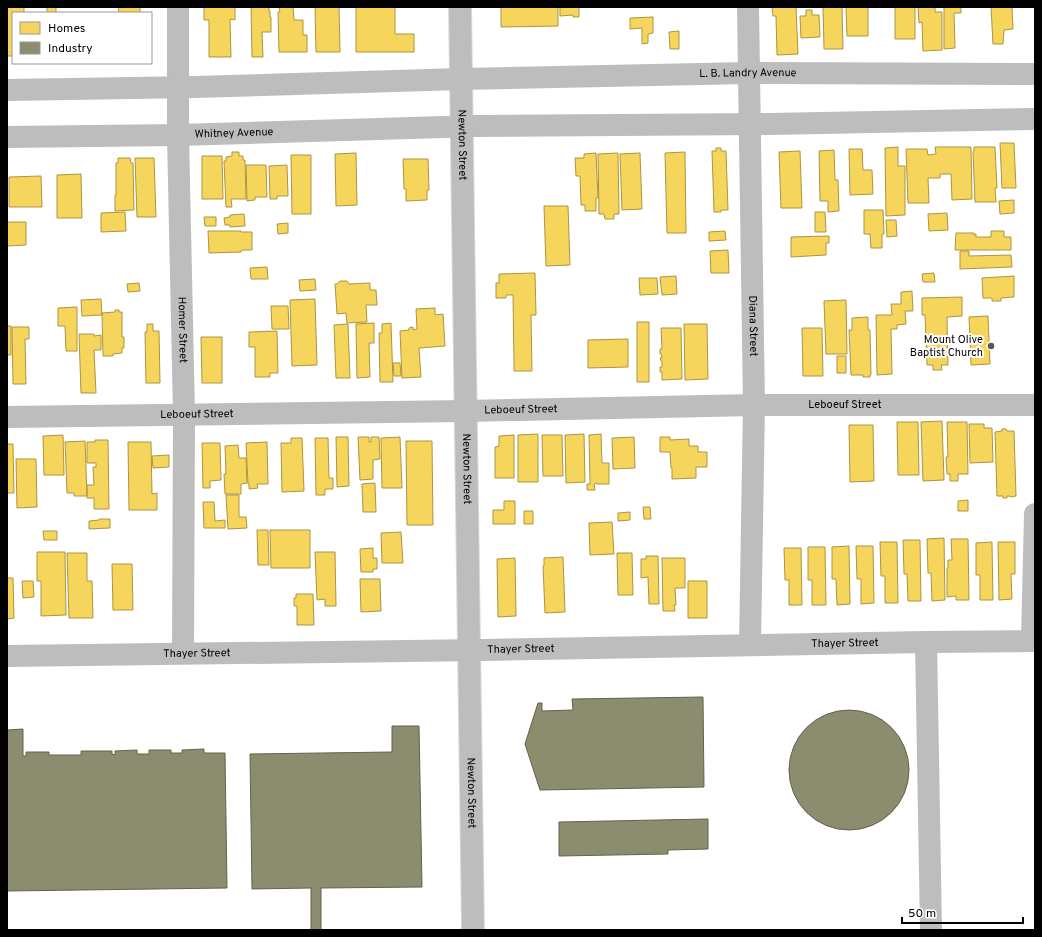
<svg xmlns="http://www.w3.org/2000/svg" width="1042" height="937" font-family="Overpass,sans-serif">
<style>
.homes{fill:#f6d55c;stroke:#ac9540}
.industry{fill:#8c8c6e;stroke:#62624d}
.lines{fill:none;stroke-linecap:round;stroke-linejoin:round}
.major-casing{stroke:#dbdbdb;stroke-width:24}
.minor{stroke:#bdbdbd;stroke-width:22}
.major{stroke:#bdbdbd;stroke-width:22}
.poi-dot{fill:#595959;stroke:#fff;stroke-width:1.5}
.labels{text-anchor:middle;dominant-baseline:central;stroke-width:4;stroke-linejoin:round;paint-order:stroke}
.street-label{font-size:11px;fill:#000;stroke:#fff}
.poi-label{font-size:11px;fill:#000;stroke:#fff;text-anchor:end}
</style>
<rect width="100%" height="100%" fill="#fff"/>
<path class="homes" d="M7 7H24V13H13V56H7Z
M47 7H56V13H47Z
M118 7H140V13H119Z
M204 7H235V20L230 19 231 57H209V20H204Z
M251 7H269V11H270V17H271V32H262L263 57H252Z
M279 7H293L294 20H303V35H307V52H279L278 12H280Z
M315 7H339L340 52H316Z
M356 7H395V34H414V52H356Z
M501 7H558V26L501 27Z
M560 7H579V17H573V15L560 16Z
M772 7H796L798 54 777 55 776 16H773Z
M823 7H842L843 49H824Z
M846 7H868V36H847Z
M895 7H915V39H895Z
M918 7H935V12H942V50L923 51 922 22 919 23Z
M944 7H961V13H954L955 48 944 49Z
M991 7H1012L1013 29 1004 30 1003 44H993Z
M806 10H812V15H819L820 37 801 38 800 16H806Z
M653 17V33L648 34V43L642 44V28L630 29V18Z
M679 31V49H670L669 32Z
M1000 143H1014L1016 188H1002Z
M898 147V166H905V215L886 216 885 148Z
M935 147H971L972 199 952 200 951 174H940V178H928L929 203H908L906 149H927L928 155 936 154Z
M974 147H995L997 188H995L996 202H975L973 152 974 151Z
M716 148H721V151H726L728 210H721V212H714L712 151H716Z
M849 149H862L863 170H872L873 194 850 195Z
M834 150 835 180H838L839 211 828 212V201H820L819 151Z
M800 151 802 208H781L779 152Z
M232 152H239V156H243V160H245L246 199H231L232 207H226L224 161H226V157L232 156Z
M685 152 686 233H667L665 153Z
M356 153 357 205 336 206 335 154Z
M596 153 598 198H596V211H585V205H581L580 176H576L575 158H584V154Z
M618 153 619 214H614V219H605L604 214H599L598 154Z
M640 153 642 209 622 210 620 154Z
M291 155H311V214H292Z
M202 156H222L223 199H202Z
M118 158H130L131 163H133L134 210 115 211V195H116V163H118Z
M135 158H154L156 217H137Z
M403 159H428L429 190H427V200L406 201V189H404Z
M246 165H266L267 197H255V200L247 201Z
M287 165 288 196H277V199H270L269 166Z
M81 174 82 218H57V175Z
M41 176 42 207H9V177Z
M1014 200V213L1000 214 999 201Z
M544 206H568L570 265 546 266Z
M864 210H883L884 234H882V248H871L870 234H864Z
M125 212 126 231 101 232V213Z
M815 212H825L826 232H815Z
M947 213 948 230 929 231 928 214Z
M244 214 245 226 230 227V225H225L224 218 230 217V215Z
M204 217H216V226H205Z
M886 220H896L897 236 887 237Z
M7 222H26V245L7 246Z
M288 223V233L278 234 277 224Z
M208 231H241V232H252V250H242L241 252 209 253Z
M725 231 726 240 709 241V232Z
M991 231H1004V237H1011V250H955L956 233H974V235L976 234V237H991Z
M829 236V243H826V255L791 257V237Z
M728 250 729 273H711L710 251Z
M960 251H969V256L1011 255 1012 267 960 269Z
M267 267 268 279H251L250 268Z
M535 273 536 315H531L532 371H514V363L513 295H506V298H496V283H499V274Z
M934 273 935 282H923L922 274Z
M676 276 677 294 662 295 660 277Z
M1014 276V297L1001 298V301H992V298H983L982 278Z
M639 278H657L658 294 640 295Z
M315 279 316 290 300 291 299 280Z
M340 281H347L349 284 370 283V290H376L377 305H366L367 322 347 323 346 313 337 314 335 284H337Z
M139 283 140 291 128 292 127 284Z
M912 291 913 311H905L906 324 897 325V329H891L892 374 877 375 876 315H892L891 304H901V292Z
M962 297V316L947 317 948 365H941L942 370H933V365H927L925 315H922V298Z
M101 299 102 315 82 316 81 300Z
M315 299 317 365 292 366 290 300Z
M846 300 847 354H826L824 301Z
M271 306H288L289 329H272Z
M77 307V351H66L65 326H58V308Z
M435 308V315L443 314 445 346 419 348 421 377 402 378 400 331 409 330V328L413 327V330L417 329 416 309Z
M115 310H119V312H122V337H124V348H122V353L113 354V356H103L102 313 115 312Z
M988 316 990 364 971 365 969 317Z
M868 317V330H870L871 375H870V377H863V375H851L849 330H852V318Z
M637 322H649V382H637Z
M374 323V343H369L370 377 357 378 356 324Z
M391 323 393 382H380L379 333H382V324Z
M147 324H153V331H159L160 383H146L145 332H147Z
M348 324 350 378H336L334 325Z
M684 324H707L708 379 685 380Z
M7 326H11V355H7Z
M12 327H29V339H25L26 384H13Z
M661 328H681L682 379 662 380V372H660V367H662V361H661L660 358H662L661 353 660 354V349H662Z
M802 328H822L823 376H803Z
M277 331 278 373H270V377H255V347H249V332Z
M79 334H94V336L101 335V350H94L96 393H81Z
M201 337H222V383H202Z
M628 339V367L588 368V340Z
M837 356H846V373H837Z
M393 363H400L401 376H394Z
M942 421 944 480 923 481 921 422Z
M897 422H918L919 475H898Z
M947 422H967L968 474H958V481H950V474H947L946 457H948Z
M969 424H984V428H992L993 462 970 463Z
M849 425H873L874 481 850 482Z
M1002 429H1006L1007 431H1014L1016 496 1011 497 1009 496H1007V498H1003V496H997L995 432 1002 431Z
M538 434V482H518V435Z
M584 434 585 482 566 483 565 435Z
M601 434 602 463H609V484H597V483L594 484 595 490H587V484H590L589 435Z
M63 435 64 475H44L43 436Z
M514 435V478H495V447L499 446V436Z
M542 435H562L563 476H543Z
M336 437H348L349 486 337 487Z
M358 437H369V442H371V437H379L380 459 373 460V479L360 480Z
M400 437 402 488H382L381 438Z
M634 437 635 468 613 469 612 438Z
M660 437H670V440L689 439V446H698V452H707V467H696V478L672 479V468H671L670 452H660Z
M291 438H302L304 491 282 492 281 443H291Z
M315 438H328L329 478H333V489H325V495H316Z
M95 440H108L109 509H94V498H87V485H94L93 467H96V463H87V442H95Z
M85 441 87 496H74V493H67L65 442Z
M406 441H432L433 525H407Z
M128 442H151L152 494 157 493V510H129Z
M267 442 268 484H257L258 488 249 489V484H248L246 443Z
M202 443H220L221 480 210 481V488H203Z
M7 444H13L14 493H7Z
M238 445 239 458H246L247 483 241 484V494H225L224 474H226L225 446Z
M169 455V467L153 468 152 456Z
M16 459H36L37 507 17 508Z
M375 483 376 512H363L362 484Z
M226 495H239V517H246L247 528 228 529Z
M968 500V511H958V501Z
M504 501H515V524H493V510H504Z
M203 502H214L215 521 225 520V528H204Z
M643 507H650L651 519H644Z
M524 511H533V524H524Z
M630 512V520L618 521V513Z
M99 519H110V528L89 529V521L99 520Z
M612 522 614 554 590 555 589 523Z
M257 530H268L269 565H258Z
M270 530H310V568H271Z
M43 531H57V540H44Z
M401 532 403 563H382L381 533Z
M944 538 945 600 932 601 931 573H928L927 539Z
M951 539H968L969 600H956V596L947 597V568H948V560H952Z
M903 540H920L921 601H908L907 574H904Z
M880 542H897L898 603H885V576H881Z
M992 542 993 600H980V575H976V543Z
M998 542H1015V574H1011L1012 599 999 600Z
M849 546 850 604 837 605 836 579H832V547Z
M856 546H873L874 603 861 604V579H857Z
M808 547H825L826 605H812V580H808Z
M373 548V558H377V569H373V572H361L360 549Z
M784 548H801L802 605H789V580H785Z
M37 552H65L66 615 41 616V581H37Z
M315 552H335L336 606H325V599L317 600Z
M67 553H87V581H92L93 618H69Z
M617 553H632L633 595H618Z
M646 556H658L659 604H649L648 577 641 578V559H646Z
M563 557 565 612 545 613 543 566H544V558Z
M515 558 516 616 498 617 497 559Z
M662 558H685V588H675L676 605H674L675 611H663Z
M112 564H132L133 610H113Z
M7 578H13L14 618 7 619Z
M360 579H380L381 611 361 612Z
M22 581H33L34 597 23 598Z
M688 581H707V618H688Z
M296 594H313L314 625H297V606H294V598H296Z"/>
<path class="industry" d="M703 697 704 787 540 790 525 744 538 703H542V711L573 710 572 699Z
M789 770a60 60 0 1 1 120 0a60 60 0 1 1-120 0Z
M392 726H419L422 887 321 888V930H311V888L252 889 250 754 392 752Z
M23 729V756H26V752H49V755H81V751H112V754L115 755V751L137 750V754H149V750H171V753H182V750L204 749V753H225L227 888 7 891V730Z
M708 819V849L668 850V854L559 856V822Z"/>
<g class="lines">
<defs>
<g id="major">
<path id="s7" d="M460 7 473 930"/>
</g>
</defs>
<use href="#major" class="major-casing"/>
<g class="minor">
<path id="s1" d="M178 7V135L184 415 183 653"/>
<path id="s2" d="M748 7 754 405 750 645"/>
<path id="s3" d="M7 90 194 87 461 79 749 73 1035 74"/>
<path id="s4" d="M7 137 178 135 476 126 769 124 1035 119"/>
<path id="s5" d="M7 417 466 411 754 405H1035"/>
<path d="M1032 641 1035 514"/>
<path d="M926 642 931 930"/>
<path id="s6" d="M7 656 483 650 926 642 1035 641"/>
</g>
<use href="#major" class="major"/>
</g>
<circle class="poi-dot" cx="991" cy="346" r="4"/>
<g class="labels">
<g class="street-label">
<text stroke="none"><textPath href="#s3" startOffset="741">L. B. Landry Avenue</textPath></text>
<text stroke="none"><textPath href="#s4" startOffset="227">Whitney Avenue</textPath></text>
<text stroke="none"><textPath href="#s7" startOffset="138">Newton Street</textPath></text>
<text stroke="none"><textPath href="#s2" startOffset="319">Diana Street</textPath></text>
<text stroke="none"><textPath href="#s1" startOffset="323">Homer Street</textPath></text>
<text stroke="none"><textPath href="#s5" startOffset="838">Leboeuf Street</textPath></text>
<text stroke="none"><textPath href="#s5" startOffset="514">Leboeuf Street</textPath></text>
<text stroke="none"><textPath href="#s5" startOffset="190">Leboeuf Street</textPath></text>
<text stroke="none"><textPath href="#s7" startOffset="462">Newton Street</textPath></text>
<text stroke="none"><textPath href="#s6" startOffset="838">Thayer Street</textPath></text>
<text stroke="none"><textPath href="#s6" startOffset="514">Thayer Street</textPath></text>
<text stroke="none"><textPath href="#s6" startOffset="190">Thayer Street</textPath></text>
<text stroke="none"><textPath href="#s7" startOffset="786">Newton Street</textPath></text>
</g>
<g class="poi-label">
<text x="983" y="340">Mount Olive<tspan x="983" dy="13">Baptist Church</tspan></text>
</g>
</g>
<rect width="1042" height="937" fill="none" stroke="#000000" stroke-width="16"/>
<rect x="12" y="12" width="140" height="52" fill="#ffffff" stroke="#999999"/>
<rect x="20" y="22" width="20" height="12" fill="#f6d55c" stroke="#999999"/>
<text x="48" y="32" font-size="12" fill="#000000">Homes</text>
<rect x="20" y="42" width="20" height="12" fill="#8c8c6e" stroke="#999999"/>
<text x="48" y="52" font-size="12" fill="#000000">Industry</text>
<path d="M902 917v6h121v-6" fill="none" stroke="#000000" stroke-width="2"/>
<text x="908" y="917" font-size="12" fill="#000000" stroke="#ffffff" stroke-width="3" paint-order="stroke">50 m</text>
</svg>
